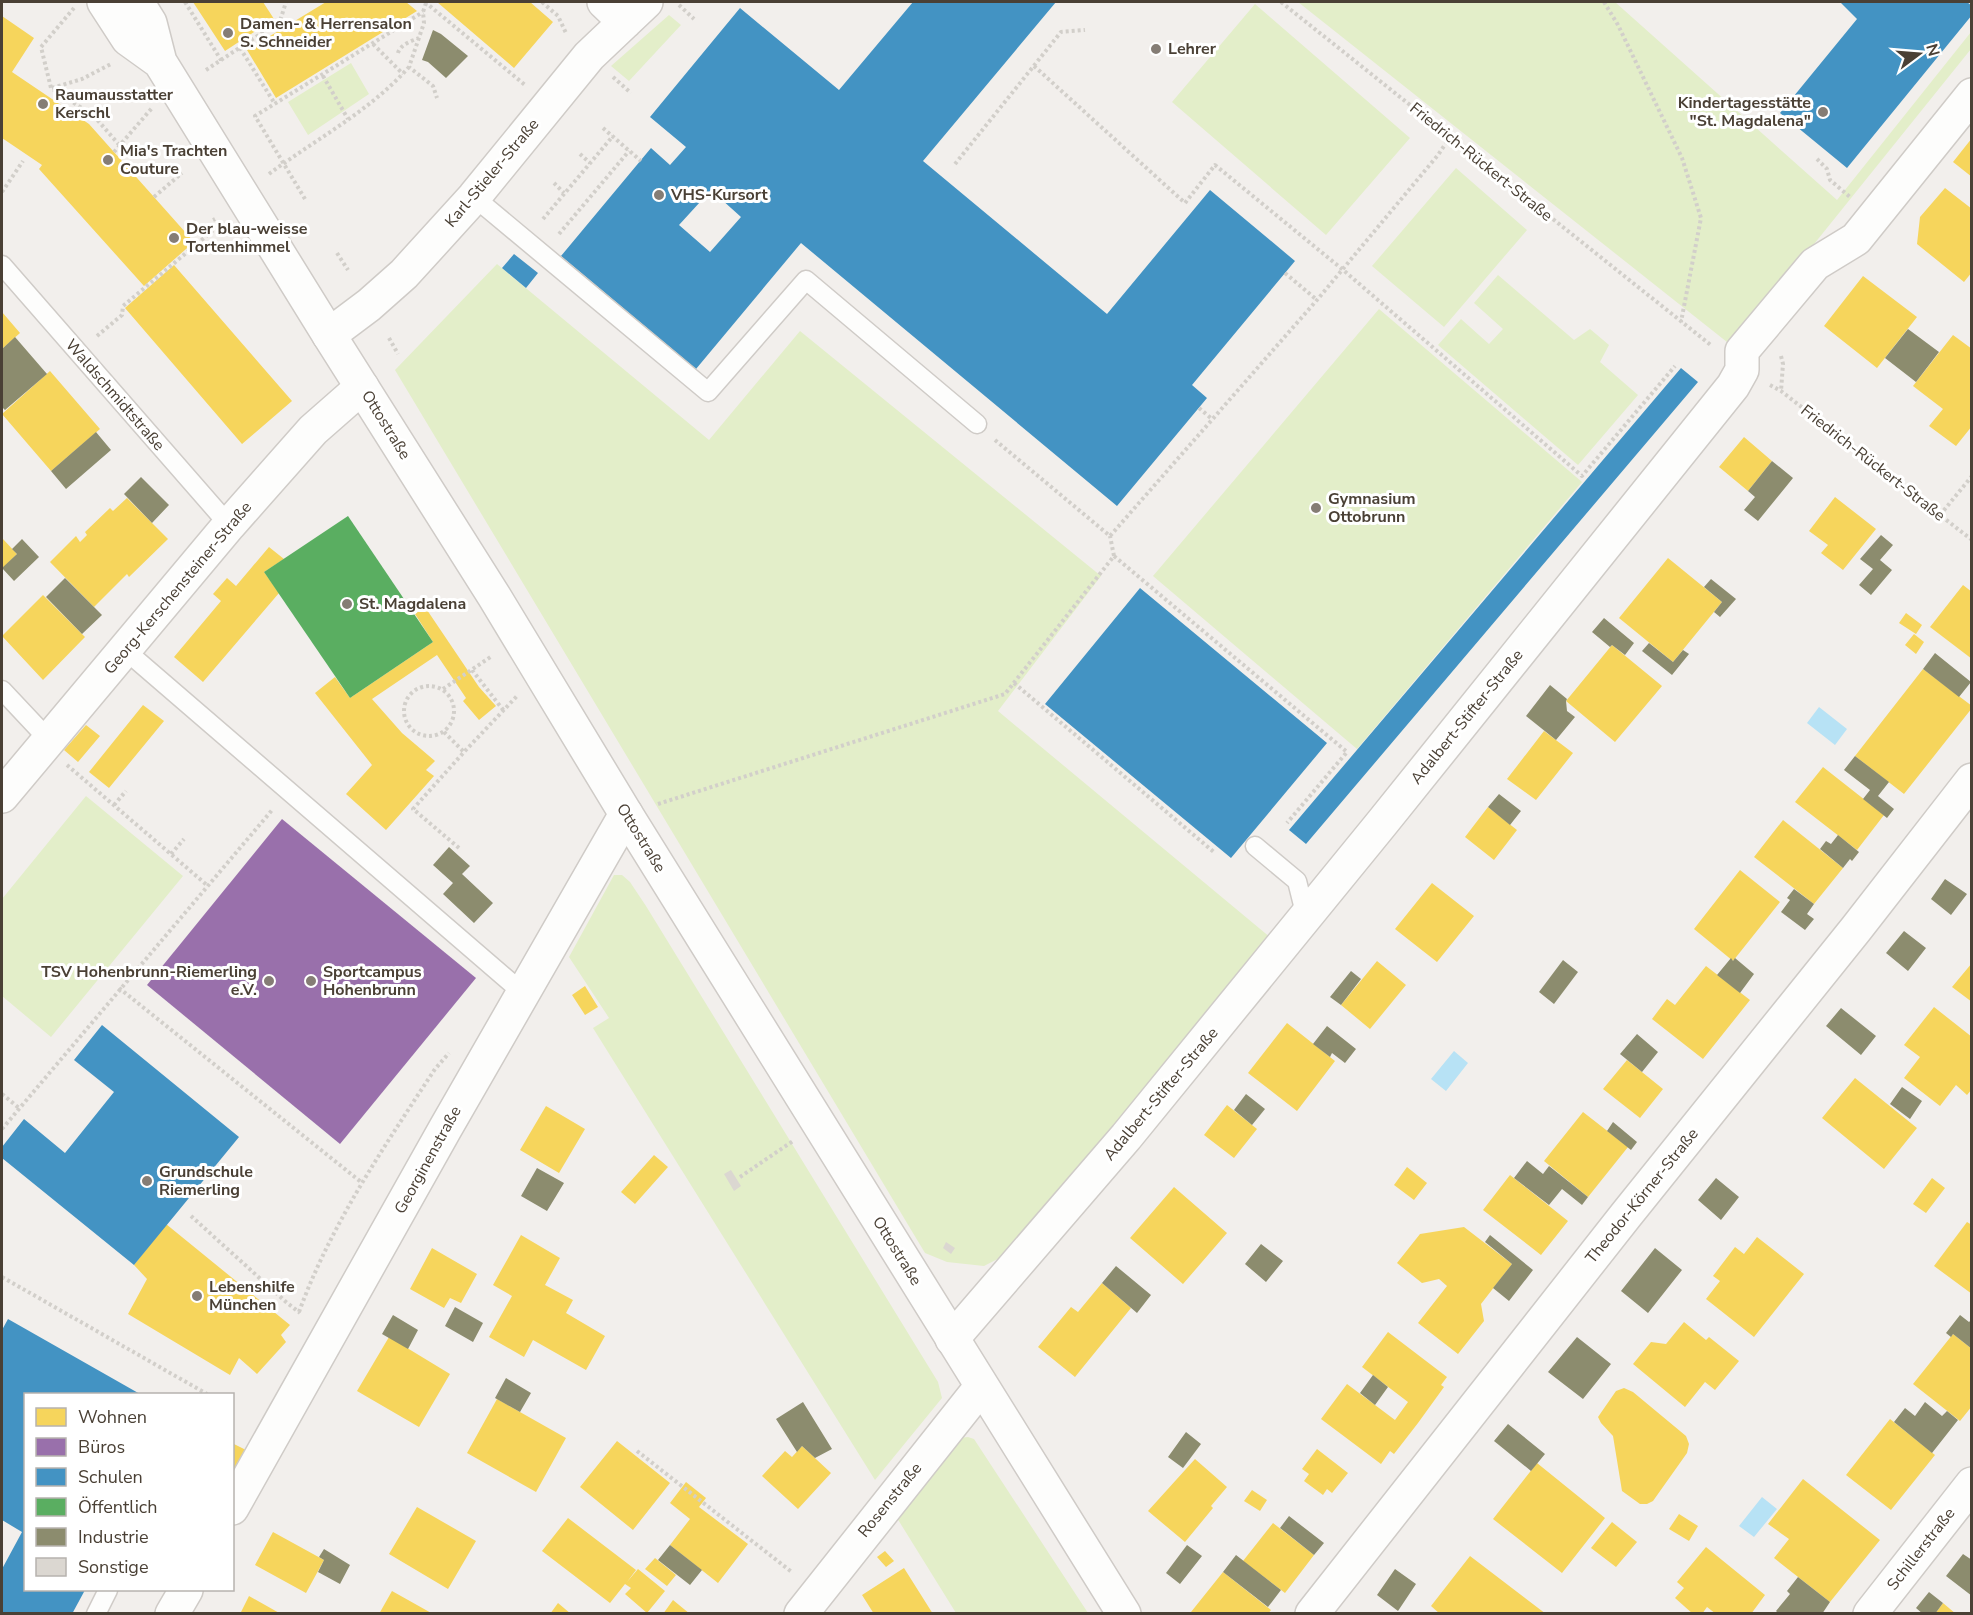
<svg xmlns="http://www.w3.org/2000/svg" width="1973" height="1615" font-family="'Nunito Sans',sans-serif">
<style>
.green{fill:#e3eec9}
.water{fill:#b7e2f5}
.homes{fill:#f6d55c}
.offices{fill:#9970ab}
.schools{fill:#4393c3;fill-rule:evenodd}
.public{fill:#5aae61}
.industry{fill:#8c8c6e}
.building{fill:#dbd7d1}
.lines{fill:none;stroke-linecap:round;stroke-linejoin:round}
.service-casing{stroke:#cfcbc7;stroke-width:21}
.minor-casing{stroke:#cfcbc7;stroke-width:36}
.tertiary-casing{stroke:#cfcbc7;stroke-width:36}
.path{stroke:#d2cfca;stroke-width:4;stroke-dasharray:3 3;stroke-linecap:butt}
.service{stroke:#fdfdfc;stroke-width:18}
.minor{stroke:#fdfdfc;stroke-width:33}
.tertiary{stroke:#fdfdfc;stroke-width:33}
.poi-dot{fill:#857d75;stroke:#fff;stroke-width:2}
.labels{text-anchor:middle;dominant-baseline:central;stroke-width:6;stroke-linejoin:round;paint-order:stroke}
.poi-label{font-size:16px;font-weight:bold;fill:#4a4035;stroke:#fff;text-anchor:start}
.street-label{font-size:16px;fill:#4a4035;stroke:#fff}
</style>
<rect width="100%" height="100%" fill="#f2efec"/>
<path class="green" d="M1298 2H1615L1837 200 1971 32V49L1732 346Z
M1255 4 1410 138 1326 235 1172 102Z
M669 15 681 25 629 81 611 66Z
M351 63 369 94 308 135 288 102Z
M1456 168 1527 230 1444 327 1372 266Z
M497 264 709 440 800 331 1101 576 998 711 1271 938 1019 1248 984 1266 947 1262 925 1253 395 370Z
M1498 275 1574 340 1590 329 1609 345 1600 362 1638 395 1578 465 1438 345 1461 319 1489 344 1503 329 1474 303Z
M1379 309 1582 482 1357 749 1153 576Z
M86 796 183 876 51 1037 2 996V899Z
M614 875H622L630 882 646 906 938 1382 942 1398 875 1480 593 1028 609 1018 569 957Z
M968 1437 974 1439 1088 1613H956L897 1518 959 1438Z"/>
<path class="water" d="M1819 707 1847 729 1835 745 1807 723Z
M1454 1051 1468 1063 1446 1091 1431 1079Z
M1762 1497 1777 1509 1754 1537 1739 1526Z"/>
<path class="homes" d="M193 2H263L274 19 225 51Z
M326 2H406L417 11 276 98 247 50Z
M437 2H530L553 22 514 68Z
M2 16 34 38 12 72 89 124 194 242 144 286 39 169 42 165 2 138Z
M1972 138V177L1953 162Z
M1945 188 1972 209V272L1964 282 1917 244 1920 217Z
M174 265 292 401 242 444 125 308Z
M1863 276 1917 317 1877 368 1824 326Z
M2 312 20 333 2 349Z
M1953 335 1972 349V426L1956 446 1929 426 1943 409 1913 386Z
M50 371 100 429 51 471 2 414Z
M1744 437 1772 461 1748 491 1719 467Z
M1835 497 1876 529 1843 570 1821 553 1828 545 1809 531Z
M127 498 168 539 129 577 127 574 94 607 50 562 76 536 80 542 87 535 85 532 110 508 113 511Z
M2 538 17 554 2 569Z
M269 547 284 559 264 572 279 593 203 682 174 657 221 601 213 594 227 578 236 586Z
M1668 558 1722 602 1673 662 1619 618Z
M1963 585 1972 592V659L1930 627Z
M43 595 85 637 43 680 2 636Z
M425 607 479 687 496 706 479 720 463 701 466 698 437 655 372 699 402 733 435 761 426 770 434 776 386 830 346 794 372 765 315 693 335 677 350 698 433 642 415 614Z
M1906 613 1922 625 1916 634 1899 623Z
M1914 634 1924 642 1916 654 1905 645Z
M1612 645 1662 686 1615 742 1566 701Z
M1923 669 1972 706V708L1904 794 1855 756Z
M143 705 164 721 109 788 89 772Z
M86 725 100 736 78 762 64 750Z
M1544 731 1573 753 1536 800 1507 779Z
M1823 767 1884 815 1857 850 1795 802Z
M1488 807 1517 830 1494 860 1465 837Z
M1783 820 1843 868 1814 904 1754 857Z
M1740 870 1780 902 1733 961 1694 929Z
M1432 883 1474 916 1437 962 1395 929Z
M1377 961 1406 985 1370 1029 1341 1005Z
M1972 963V1002L1952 987Z
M1706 966 1750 1000 1703 1059 1652 1019 1667 999 1675 1005Z
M585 986 598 1007 585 1015 572 995Z
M1934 1007 1972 1037V1089L1967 1095 1956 1085 1940 1106 1904 1078 1920 1057 1904 1045Z
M1287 1023 1335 1061 1297 1111 1248 1073Z
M1627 1060 1663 1089 1640 1118 1603 1089Z
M1855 1078 1917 1128 1884 1169 1822 1118Z
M1227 1105 1257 1129 1234 1158 1204 1135Z
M546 1106 585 1129 559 1173 520 1150Z
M1583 1112 1628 1147 1588 1197 1544 1161Z
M654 1155 668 1167 635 1204 621 1192Z
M1407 1167 1427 1183 1414 1200 1394 1185Z
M1510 1175 1568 1221 1541 1255 1483 1210Z
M1932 1178 1945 1188 1926 1213 1913 1204Z
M1174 1187 1227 1233 1183 1284 1130 1238Z
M1967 1222 1972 1225V1294L1934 1266Z
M166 1224 290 1325 281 1335 286 1342 257 1374 239 1358 230 1375 128 1314 147 1279 134 1265Z
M1464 1227 1512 1264 1481 1304 1484 1321 1458 1354 1418 1323 1447 1286 1439 1279 1422 1283 1397 1263 1420 1234Z
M521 1235 560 1258 545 1285 573 1300 566 1313 605 1336 586 1370 533 1340 524 1357 489 1337 512 1296 493 1285Z
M1757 1237 1804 1274 1754 1337 1706 1299 1720 1281 1713 1276 1735 1247 1744 1254Z
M432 1248 477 1274 461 1303 450 1298 444 1308 410 1289Z
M1102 1283 1131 1308 1075 1377 1038 1347 1071 1307 1078 1312Z
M1684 1322 1706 1340 1709 1337 1739 1361 1715 1390 1705 1382 1685 1407 1633 1364 1651 1342 1666 1344Z
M1388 1332 1447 1377 1441 1385 1444 1387 1418 1423 1394 1454 1390 1451 1381 1464 1321 1419 1347 1384 1395 1420 1408 1402 1362 1367Z
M1953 1334 1972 1349V1406L1960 1421 1913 1384Z
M389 1337 450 1374 419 1427 357 1391Z
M1624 1388 1633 1392 1686 1436 1689 1444 1687 1453 1653 1501 1647 1504H1640L1622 1491 1613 1436 1601 1423 1598 1417 1616 1391Z
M497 1399 566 1438 536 1492 467 1453Z
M1890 1419 1935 1455 1891 1510 1846 1475Z
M617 1441 670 1483 633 1530 580 1487Z
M232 1443 246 1450 232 1474Z
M802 1446 831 1473 798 1509 762 1476 785 1451 792 1457Z
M1317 1449 1348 1473 1332 1493 1327 1489 1323 1495 1304 1481 1309 1474 1302 1469Z
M1195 1459 1227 1487 1211 1506 1213 1508 1185 1542 1148 1511Z
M1537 1463 1605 1518 1562 1573 1493 1519Z
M1803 1479 1880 1540 1830 1602 1774 1558 1789 1539 1768 1524Z
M686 1482 706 1498 699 1507 748 1544 718 1583 670 1545 690 1519 670 1503Z
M1252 1490 1267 1500 1260 1511 1244 1501Z
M417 1507 476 1541 448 1589 389 1554Z
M1679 1514 1698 1526 1689 1541 1669 1529Z
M568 1518 636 1570 627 1582 638 1569 665 1591 647 1613 625 1594 631 1588 625 1584 610 1603 542 1551Z
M1612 1522 1637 1542 1616 1567 1591 1548Z
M1273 1523 1314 1555 1285 1593 1243 1561Z
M273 1532 324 1560 306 1593 255 1565Z
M1706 1547 1765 1595 1751 1614H1716L1707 1607 1702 1614H1693L1675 1598 1684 1588 1677 1582Z
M885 1551 894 1561 886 1567 877 1557Z
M1470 1556 1546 1614H1440L1431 1606Z
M655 1558 676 1575 667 1586 645 1569Z
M904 1568 933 1614H874L862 1595Z
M1223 1572 1271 1610 1268 1614 1191 1612Z
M392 1591 433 1614H379Z
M249 1596 281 1614H240Z
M673 1600 690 1614H663Z
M558 1603 571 1614H550Z
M1943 1603 1956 1614H1935Z"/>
<path class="offices" d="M282 819 476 978 340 1144 147 985Z"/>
<path class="schools" d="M913 2H1056L923 161 1107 314 1210 190 1295 261 1192 385 1207 398 1117 506 801 243 696 369 561 256 651 148 670 165 686 147 650 117 740 8 839 90ZM711 190 741 217 710 252 679 225Z
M1840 2H1967L1972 6V15L1847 168 1780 113 1857 19Z
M514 254 538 273 526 288 502 268Z
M1681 368 1698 382 1306 844 1289 830Z
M1140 588 1327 743 1231 858 1045 704Z
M102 1025 239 1137 134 1265 2 1158V1147L24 1119 65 1153 114 1092 74 1060Z
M8 1319 140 1394H26V1590H85L72 1614H2V1569L22 1532 2 1520V1330Z"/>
<path class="public" d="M348 516 433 642 350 698 264 572Z"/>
<path class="industry" d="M433 30 441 34 468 56 446 78 428 62 422 60Z
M1908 329 1939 352 1916 382 1885 358Z
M15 337 47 374 5 410 2 407V349Z
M96 432 111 450 66 489 51 471Z
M1772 461 1793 478 1758 521 1744 510 1755 497 1748 491Z
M141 477 169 505 152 523 124 494Z
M1881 535 1893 545 1880 560 1892 570 1871 595 1859 585 1873 569 1860 559Z
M22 539 39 557 14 581 2 568 17 554 12 549Z
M65 578 102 615 82 634 46 597Z
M1711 579 1736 599 1720 617 1714 612 1722 602 1704 587Z
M1604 618 1634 643 1625 655 1612 645 1610 647 1592 632Z
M1649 643 1673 662 1683 650 1689 654 1672 675 1642 651Z
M1935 653 1971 682 1959 697 1923 669Z
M1550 685 1567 699 1566 701 1567 711 1575 717 1556 740 1526 716Z
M1855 756 1889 782 1878 796 1894 809 1887 818 1863 799 1870 790 1844 770Z
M1499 794 1521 811 1510 825 1488 807Z
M1838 835 1859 852 1852 861 1850 859 1843 868 1820 849 1826 841 1831 844Z
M449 847 470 866 462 874 493 903 474 923 443 894 453 883 433 865Z
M1945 879 1967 894 1951 915 1931 899Z
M1794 889 1814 904 1807 914 1814 919 1805 930 1781 912 1790 900 1787 898Z
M1904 931 1926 948 1908 971 1886 953Z
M1731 958 1733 961 1735 958 1754 974 1740 993 1717 975Z
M1563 960 1578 972 1554 1004 1539 992Z
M1351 971 1361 979 1341 1005 1330 997Z
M1841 1008 1876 1036 1861 1055 1826 1026Z
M1327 1026 1356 1049 1345 1063 1332 1053 1330 1057 1313 1044Z
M1637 1034 1658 1052 1642 1072 1620 1054Z
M1902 1087 1922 1101 1910 1119 1890 1104Z
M1246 1094 1265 1109 1252 1125 1234 1110Z
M1613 1122 1637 1142 1631 1150 1607 1131Z
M1527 1161 1543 1174 1549 1166 1588 1197 1582 1205 1562 1189 1549 1205 1514 1178Z
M537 1168 564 1183 547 1211 521 1196Z
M1716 1178 1739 1197 1721 1220 1698 1200Z
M1490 1235 1533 1270 1509 1301 1493 1288 1512 1264 1485 1242Z
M1261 1244 1283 1261 1266 1282 1245 1264Z
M1655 1248 1682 1270 1648 1313 1621 1291Z
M1116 1266 1151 1295 1137 1313 1102 1283Z
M455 1307 483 1323 473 1342 445 1326Z
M393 1315 418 1330 408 1349 382 1334Z
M1960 1315 1969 1322 1972 1319V1349L1953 1334 1951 1337 1946 1333Z
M1577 1337 1611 1364 1583 1399 1548 1372Z
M1373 1375 1388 1387 1375 1405 1360 1393Z
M506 1378 531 1393 520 1412 495 1398Z
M803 1402 832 1449 815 1458 802 1446 797 1452 776 1419Z
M1925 1402 1942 1416 1947 1411 1958 1420 1932 1453 1894 1422 1905 1408 1915 1416Z
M1508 1424 1545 1454 1531 1471 1494 1441Z
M1186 1432 1201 1444 1183 1468 1168 1457Z
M1289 1516 1324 1543 1314 1555 1280 1528Z
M670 1545 702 1570 690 1585 658 1560Z
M1187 1545 1202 1556 1180 1584 1166 1573Z
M324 1549 350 1565 340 1584 318 1572 324 1560 319 1557Z
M1963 1554 1972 1560V1596L1946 1576Z
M1236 1555 1281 1590 1268 1607 1223 1572Z
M1395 1569 1416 1584 1398 1611 1377 1595Z
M1798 1577 1830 1602 1822 1614H1779L1776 1611 1790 1594 1787 1591Z
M1929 1592 1943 1603 1935 1614H1923L1916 1608Z"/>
<path class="building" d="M731 1170 741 1186 734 1191 724 1174Z
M946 1242 955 1248 951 1254 943 1248Z"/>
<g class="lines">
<defs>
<path id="service" d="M474 197 708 392 806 280 977 424
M2 265 229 525
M125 650 523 993
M2 690 49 740
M1255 846 1297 881 1306 917
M96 1614 108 1590"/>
<path id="minor" d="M604 2 625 22
M329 335 369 305 404 274 474 197 589 56 646 2
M2 796 229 525 313 430 362 387
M952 1339 1126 1137 1382 823 1733 386 1742 370V351L1815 264 1856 239 1972 95
M232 1508 445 1129 626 814
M172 1614 186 1590
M801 1614 981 1387
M1312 1614 1626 1215 1856 929 1972 780
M1870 1614 1972 1484"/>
<path id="tertiary" d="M104 2 128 39 160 62
M137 2 150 23 160 62 329 335 494 596 626 814 1124 1614"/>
</defs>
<use href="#service" class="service-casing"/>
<use href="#minor" class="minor-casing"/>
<use href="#tertiary" class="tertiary-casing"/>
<path class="path" d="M185 2 221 60
M425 2 525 85
M542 2 558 16 566 33
M1281 2 1712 346
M1604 2 1618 25 1682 158 1701 218 1681 322
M426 3 423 12 424 23 409 67 433 86 437 98
M679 5 694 19
M74 8 41 47 51 88 94 116 121 147
M373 44 403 74
M240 48 275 104
M398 53C400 45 411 41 419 38
M1034 66 1185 203 1215 165 1342 269 1582 476 1675 366
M206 70 280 21 286 2
M323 76 348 119
M613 77 631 93
M52 88 82 79 111 64
M603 128 641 161
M114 152 152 108
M580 154 590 163
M1817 159 1827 169 1830 180 1850 197
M955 164 1061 32 1085 30
M269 174C316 139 370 111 409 67
M554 183 564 193
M2 192 23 161
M154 197 182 173
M305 199 255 116 423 12
M543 219 613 136
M213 220 215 219
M559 234 629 151
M337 253 348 270
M1285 273 1317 300
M97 336 122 315 123 306 217 227
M389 338 398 354
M1781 356 1783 364 1781 391
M1770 385 1781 391 1972 540
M1199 408 1212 419
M995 440 1110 536 1317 300 1438 155 1450 137
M1940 515 1972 476
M1114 556 1347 752 1287 823
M472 670 504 711
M1014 683 1215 853
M404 711a25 25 0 1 1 50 0a25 25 0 1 1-50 0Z
M443 689 492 656
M444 732 464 752
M67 765 208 886
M658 804 1005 694 1114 556 1110 536
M114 805 126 791
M459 848 413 809 464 752 518 695
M171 854 184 839
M119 988 361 1182
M2 1094 19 1108
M2 1129 273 809
M740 1177 793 1141
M191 1216 286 1302 300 1313
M2 1277 207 1394
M299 1312C331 1224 384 1147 435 1069L449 1053
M637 1451 793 1573"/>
<use href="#service" class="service"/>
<use href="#minor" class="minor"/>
<use href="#tertiary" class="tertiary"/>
</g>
<g class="poi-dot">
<circle cx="228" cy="33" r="6"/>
<circle cx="1156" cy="49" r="6"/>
<circle cx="43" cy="104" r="6"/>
<circle cx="1823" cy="112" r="6"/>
<circle cx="108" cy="160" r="6"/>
<circle cx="659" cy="195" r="6"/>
<circle cx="174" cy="238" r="6"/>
<circle cx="1316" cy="508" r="6"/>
<circle cx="347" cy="604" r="6"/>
<circle cx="269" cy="981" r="6"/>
<circle cx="311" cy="981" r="6"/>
<circle cx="147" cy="1181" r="6"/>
<circle cx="197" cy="1296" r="6"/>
</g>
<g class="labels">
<g class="poi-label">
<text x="240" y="24">Damen- &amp; Herrensalon<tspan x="240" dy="18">S. Schneider</tspan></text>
<text x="1168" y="49">Lehrer</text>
<text x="55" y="95">Raumausstatter<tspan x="55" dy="18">Kerschl</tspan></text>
<text x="1811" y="103" text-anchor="end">Kindertagesstätte<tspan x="1811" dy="18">"St. Magdalena"</tspan></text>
<text x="120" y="151">Mia's Trachten<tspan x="120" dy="18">Couture</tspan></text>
<text x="671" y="195">VHS-Kursort</text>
<text x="186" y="229">Der blau-weisse<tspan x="186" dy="18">Tortenhimmel</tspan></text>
<text x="1328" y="499">Gymnasium<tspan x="1328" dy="18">Ottobrunn</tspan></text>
<text x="359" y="604">St. Magdalena</text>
<text x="257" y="972" text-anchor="end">TSV Hohenbrunn-Riemerling<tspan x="257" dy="18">e.V.</tspan></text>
<text x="323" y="972">Sportcampus<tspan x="323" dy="18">Hohenbrunn</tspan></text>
<text x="159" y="1172">Grundschule<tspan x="159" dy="18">Riemerling</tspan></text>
<text x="209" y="1287">Lebenshilfe<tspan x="209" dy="18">München</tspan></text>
</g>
<g class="street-label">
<text transform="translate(1481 162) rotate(39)">Friedrich-Rückert-Straße</text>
<text transform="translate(492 173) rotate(-50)">Karl-Stieler-Straße</text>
<text transform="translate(115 395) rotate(49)">Waldschmidtstraße</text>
<text transform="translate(386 425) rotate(58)">Ottostraße</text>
<text transform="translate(1873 463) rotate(38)">Friedrich-Rückert-Straße</text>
<text transform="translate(178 588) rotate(-50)">Georg-Kerschensteiner-Straße</text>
<text transform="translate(1467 717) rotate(-51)">Adalbert-Stifter-Straße</text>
<text transform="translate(641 838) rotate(58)">Ottostraße</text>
<text transform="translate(1161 1094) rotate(-50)">Adalbert-Stifter-Straße</text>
<text transform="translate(428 1160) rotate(-61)">Georginenstraße</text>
<text transform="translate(1642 1196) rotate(-51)">Theodor-Körner-Straße</text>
<text transform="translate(897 1251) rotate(58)">Ottostraße</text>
<text transform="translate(890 1500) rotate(-51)">Rosenstraße</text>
<text transform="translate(1921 1549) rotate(-52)">Schillerstraße</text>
</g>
</g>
<rect width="1973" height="1615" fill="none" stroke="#4a4035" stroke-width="6"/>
<rect x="24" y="1393" width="210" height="198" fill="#ffffff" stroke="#b7b3ae" stroke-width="1.5"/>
<rect x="36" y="1408" width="30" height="18" fill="#f6d55c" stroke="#b7b3ae" stroke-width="1.5"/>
<text x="78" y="1423" font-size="18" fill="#4a4035">Wohnen</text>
<rect x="36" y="1438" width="30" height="18" fill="#9970ab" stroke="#b7b3ae" stroke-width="1.5"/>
<text x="78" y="1453" font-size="18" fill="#4a4035">Büros</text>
<rect x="36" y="1468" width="30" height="18" fill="#4393c3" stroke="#b7b3ae" stroke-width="1.5"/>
<text x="78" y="1483" font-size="18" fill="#4a4035">Schulen</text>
<rect x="36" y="1498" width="30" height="18" fill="#5aae61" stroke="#b7b3ae" stroke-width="1.5"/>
<text x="78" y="1513" font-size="18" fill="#4a4035">Öffentlich</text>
<rect x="36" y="1528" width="30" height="18" fill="#8c8c6e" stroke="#b7b3ae" stroke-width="1.5"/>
<text x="78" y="1543" font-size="18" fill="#4a4035">Industrie</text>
<rect x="36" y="1558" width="30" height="18" fill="#dbd7d1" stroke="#b7b3ae" stroke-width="1.5"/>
<text x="78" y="1573" font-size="18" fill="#4a4035">Sonstige</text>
<g transform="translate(1919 54) rotate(74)" stroke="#ffffff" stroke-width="4.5" paint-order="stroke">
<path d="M0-4.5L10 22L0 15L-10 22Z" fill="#4a4035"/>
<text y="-9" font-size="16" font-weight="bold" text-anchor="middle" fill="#4a4035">N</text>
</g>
</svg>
